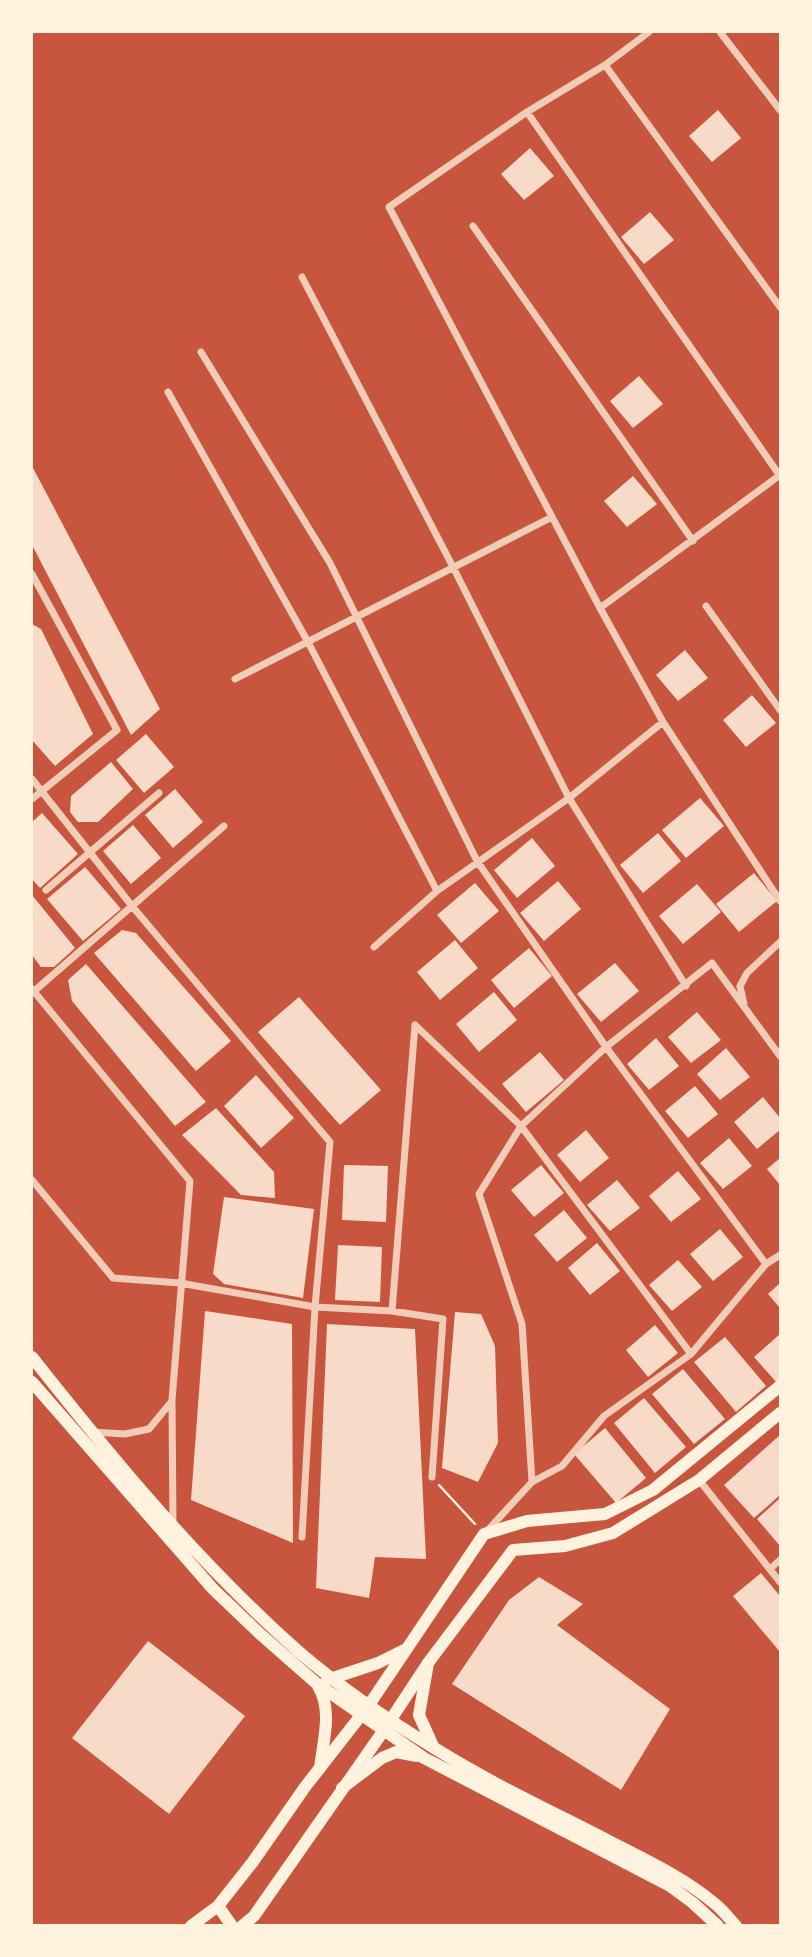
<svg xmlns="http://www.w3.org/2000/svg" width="812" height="1957" font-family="Arial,sans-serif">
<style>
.building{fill:#f7dbc8}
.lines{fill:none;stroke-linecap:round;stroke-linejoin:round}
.path{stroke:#fff3e0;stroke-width:2.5}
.minor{stroke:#f1ccb7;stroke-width:7}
.secondary{stroke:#fff3e0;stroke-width:12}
.primary{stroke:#fff3e0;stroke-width:12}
</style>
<rect width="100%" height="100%" fill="#c8553d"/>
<path class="building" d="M718 110 741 138 712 162 689 136Z
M530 148 554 176 524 200 501 174Z
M650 212 674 240 644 264 621 237Z
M639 376 663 404 633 428 610 401Z
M32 466 160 709 131 735 32 545Z
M633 476 657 504 627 527 604 501Z
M32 624 41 629 93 734 55 766 32 740Z
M685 650 708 678 678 701 656 675Z
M752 695 776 723 746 747 723 720Z
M146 734 174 767 144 793 116 760Z
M111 762 133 789 98 822H78L70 812 71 796Z
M175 789 203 822 173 848 145 815Z
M700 798 724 826 686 858 662 830Z
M42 813 78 854 40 888 32 879V822Z
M133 825 161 858 131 884 103 851Z
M658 833 681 861 643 893 620 865Z
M532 838 555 866 517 898 494 870Z
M85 867 121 909 83 941 47 899Z
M754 873 777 901 739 932 716 904Z
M558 881 581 909 544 941 520 913Z
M475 883 499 911 461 943 437 915Z
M697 884 721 912 683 944 659 916Z
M32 895 75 948 54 967H41L32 955Z
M122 930 136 933 231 1041 196 1071 94 953Z
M455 940 478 968 440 1000 417 972Z
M529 948 552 976 514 1008 491 980Z
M615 963 639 991 601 1022 577 994Z
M86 964 206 1102 175 1126 72 1001 68 980Z
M494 992 517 1020 479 1052 456 1024Z
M299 997 381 1090 340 1125 258 1032Z
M697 1012 721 1040 691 1063 668 1037Z
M656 1038 679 1066 649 1090 627 1064Z
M726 1048 750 1077 720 1100 697 1074Z
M540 1052 564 1080 526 1112 502 1084Z
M256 1075 294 1118 261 1148 224 1106Z
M695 1086 718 1114 688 1138 665 1111Z
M763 1097 780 1118V1130L757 1149 734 1122Z
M216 1108 274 1172 275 1198 241 1195 182 1135Z
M586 1130 609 1158 580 1182 557 1155Z
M729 1138 752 1166 723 1189 700 1163Z
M780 1158V1185L767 1169Z
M344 1165 388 1166 386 1222 342 1220Z
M541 1165 564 1193 534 1217 511 1190Z
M678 1171 701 1199 671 1222 649 1196Z
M617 1180 640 1208 610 1231 587 1205Z
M224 1197 314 1209 303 1298 224 1284 213 1274Z
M564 1210 587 1238 557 1262 534 1235Z
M720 1229 743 1257 713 1281 690 1254Z
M597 1243 620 1271 590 1295 568 1268Z
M338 1245 382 1247 380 1302 335 1300Z
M678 1260 702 1287 672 1311 649 1285Z
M780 1283V1308L768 1294Z
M205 1311 292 1324 293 1543 191 1500Z
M455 1312 481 1314 495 1346 498 1443 478 1482 442 1468Z
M327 1324 415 1329 426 1559 375 1557 369 1598 316 1588Z
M655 1325 678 1353 648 1377 626 1350Z
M780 1334V1380L777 1383 754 1357Z
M725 1337 766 1386 736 1412 694 1362Z
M683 1369 725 1419 694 1444 652 1394Z
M644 1398 686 1447 655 1473 614 1423Z
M605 1428 646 1478 616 1503 574 1454Z
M780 1435V1495L754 1518 724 1485Z
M780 1498V1546L757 1519Z
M761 1573 780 1596V1652L733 1596Z
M539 1577 583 1604 557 1625 670 1709 621 1790 452 1684 509 1600Z
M148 1641 245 1716 169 1814 72 1738Z"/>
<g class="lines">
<path class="path" d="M439 1485 475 1524"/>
<path class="minor" d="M649 32 605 65 527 112 389 207 600 608 663 722 780 901
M720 32 780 110
M605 65 780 307
M527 112 780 476
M473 226 693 541
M302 277 453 567 569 798 686 986
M201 352 330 563 477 861 606 1047 521 1126 479 1194 522 1324 532 1482
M168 392 308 642 437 891
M32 574 117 730 32 799
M706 606 780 710
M600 608 780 475
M235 679 552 517
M32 779 132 906 330 1142 315 1307 302 1537
M46 890 159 793
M374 947 437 891 569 798 663 722
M32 989 190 1181 172 1400 173 1526
M32 993 224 826
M744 1004 740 986 747 973 780 942
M415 1025 521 1126 691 1354
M32 1180 113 1278 180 1283 315 1307 392 1311 443 1319 432 1477
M766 1264 606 1047 712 963 780 1056
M392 1311 415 1025
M92 1432 125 1434 149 1429 172 1401
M699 1480 780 1582
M488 1530 532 1482 562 1466 604 1416 691 1354 766 1264 780 1255
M770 1569 780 1560"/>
<path class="secondary" d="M218 1906 232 1926
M191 1926 218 1906 252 1863 305 1787 369 1705 484 1534 527 1521 605 1514 653 1490 780 1386
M242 1926 254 1916 384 1730 428 1663 513 1550 565 1546 613 1533 699 1480 780 1413"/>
<path class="primary" d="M32 1357C114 1461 199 1563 298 1651 341 1688 388 1720 436 1749 492 1784 551 1811 609 1841 644 1859 683 1877 714 1903 722 1909 729 1918 736 1926
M32 1382 213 1589 259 1633 316 1683 424 1758 670 1886 693 1903 718 1926
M428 1663 419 1715 433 1746
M327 1680 378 1663 404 1650
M318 1686C333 1710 323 1741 320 1768
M342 1788 382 1758 396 1752 417 1756"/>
</g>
<rect width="812" height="1957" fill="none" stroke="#fff3e0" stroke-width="66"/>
</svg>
